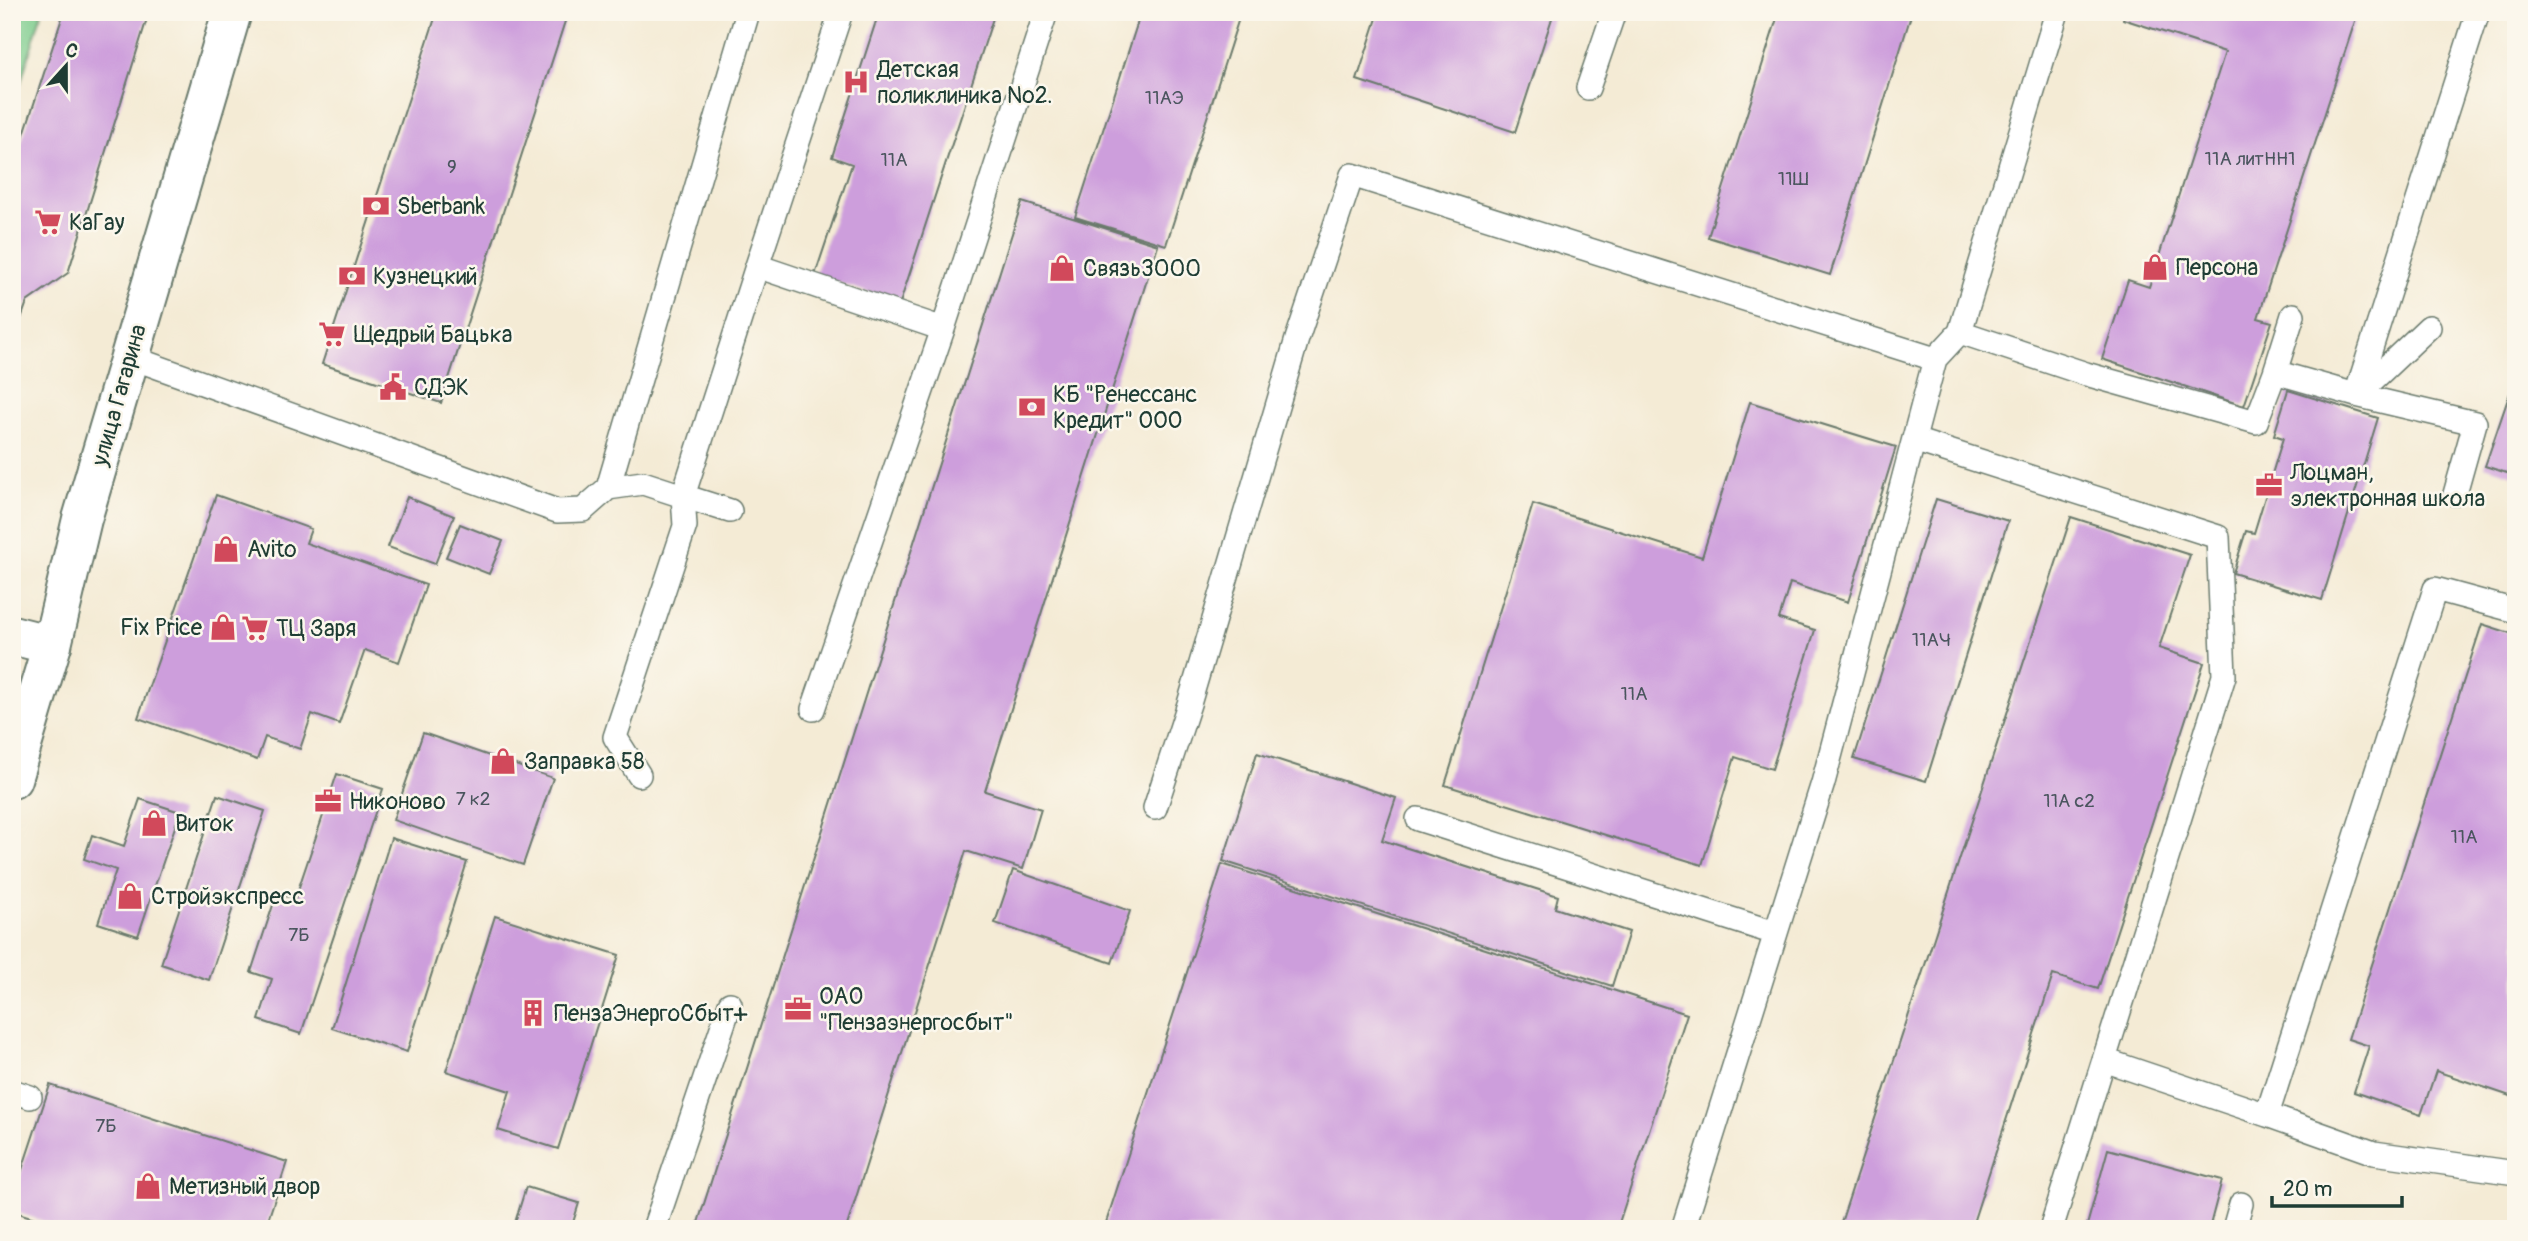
<svg xmlns="http://www.w3.org/2000/svg" width="2528" height="1241" font-family="Pangolin,sans-serif">
<style>
.green{fill:#7ccc8c;stroke:#4e8460;stroke-width:2}
.building{fill:#cd9edc}
.lines{fill:none;stroke-linecap:round;stroke-linejoin:round}
.lane-casing{stroke:#6a7a6c;stroke-width:26}
.secondary-casing{stroke:#6a7a6c;stroke-width:42}
.primary-casing{stroke:#6a7a6c;stroke-width:42}
.lane{stroke:#fff;stroke-width:23}
.secondary{stroke:#fff;stroke-width:38}
.primary{stroke:#fff;stroke-width:38}
.labels{text-anchor:middle;dominant-baseline:central;stroke-width:5;stroke-linejoin:round;paint-order:stroke}
.number-label{font-size:19px;fill:#4a555e}
.poi-label{font-size:23px;fill:#1f3d34;stroke:#fbf7ec;text-anchor:start}
.street-label{font-size:23px;fill:#1f3d34;stroke:#fbf7ec}
</style>
<rect width="100%" height="100%" fill="#fbf7ec"/>
<filter id="ink" filterUnits="userSpaceOnUse"><feTurbulence type="fractalNoise" baseFrequency=".0143" numOctaves="2"/><feDisplacementMap in="SourceGraphic" scale="14" xChannelSelector="R" yChannelSelector="G"/><feConvolveMatrix kernelMatrix="1 2 1 2 8 2 1 2 1" color-interpolation-filters="sRGB"/></filter>
<filter id="wash" filterUnits="userSpaceOnUse"><feTurbulence type="fractalNoise" baseFrequency=".00686" numOctaves="4" result="noise"/><feDisplacementMap in="SourceGraphic" scale="28" xChannelSelector="R" yChannelSelector="G"/><feGaussianBlur stdDeviation="1.57" result="paint"/><feColorMatrix in="noise" values="0 0 0 0 0 0 0 0 0 0 0 0 0 0 0 0 0 1.4 0 .05"/><feComposite in="paint" operator="in"/></filter>
<g filter="url(#wash)">
<rect width="100%" height="100%" fill="#f4ebd5"/>
<path class="green" d="M12 12H42L12 111Z"/>
<g id="blocks">
<path class="building" d="M64 12H149L68 273 27 302 13 341 12 171Z
M437 12H568L441 403 322 364Z
M879 12H995L900 303 815 275 852 164 832 157Z
M1141 12H1241L1166 245 1075 217Z
M1379 12H1554L1515 132 1357 80Z
M1779 12H1912L1830 275 1708 237Z
M2125 12H2358L2258 318 2272 322 2244 406 2102 359 2128 280 2149 287 2225 52 2123 19Z
M1022 202 1158 245 985 791 1041 809 1023 869 966 851 846 1229H696Z
M2512 387 2516 388V476L2485 466Z
M2288 390 2378 418 2322 600 2233 573 2246 531 2254 533 2283 438 2274 435Z
M1750 402 1896 447 1848 602 1790 583 1779 619 1815 630 1772 769 1735 757 1702 865 1445 785 1533 504 1702 557Z
M216 495 311 529 306 543 426 585 399 662 365 650 339 724 312 714 300 749 265 737 257 760 138 718Z
M407 497 454 516 435 564 388 547Z
M1936 499 2008 521 1926 781 1854 759Z
M2071 517 2190 555 2159 648 2204 663 2098 989 2053 975 1971 1229H1839Z
M460 524 503 541 489 574 446 557Z
M2482 624 2516 635V1098L2436 1071 2421 1115 2354 1092 2369 1046 2348 1039Z
M423 733 553 778 523 865 393 820Z
M1257 753 1396 798 1382 840 1558 896 1555 908 1629 932 1612 986 1223 861Z
M337 774 383 789 301 1034 259 1020 272 979 251 972 277 893 295 899Z
M217 795 265 811 209 980 161 964Z
M140 799 180 812 138 936 98 923 116 870 84 859 92 835 124 846Z
M391 838 467 862 407 1052 332 1028Z
M1222 864 1687 1014 1617 1229H1104Z
M1013 870 1130 911 1112 963 995 923Z
M495 916 619 955 558 1149 498 1130 510 1091 446 1071Z
M50 1085 287 1162 265 1229H69L12 1211V1200Z
M2108 1149 2222 1180 2209 1229H2086Z
M526 1187 579 1203 571 1229H513Z"/>
</g>
</g>
<g filter="url(#ink)">
<use href="#blocks" fill-opacity="0" stroke="#6a7a6c" stroke-width="2"/>
<g class="lines">
<defs>
<path id="lane" d="M2057 12 1960 332 2086 374 2256 422 2275 372 2356 395 2475 423 2455 494
M1588 88 1614 12
M757 266 841 12
M130 357 557 511 583 510 608 488 643 483 683 496 685 526 615 737 639 775
M2275 372 2293 315
M2359 393 2429 327
M2356 395 2478 12
M1914 440 2218 537 2224 676 2051 1229
M608 488 748 12
M730 511 683 496 757 266 943 329 1046 12
M2516 611 2435 589 2267 1115 2374 1153 2516 1173
M813 709 943 329
M1155 808 1189 704 1297 339 1352 175 1935 359 1960 332
M1418 819 1775 933
M2104 1060 2267 1115
M12 1091 30 1097
M654 1229 730 1004
M1683 1229 1823 783 1935 359
M2234 1229 2241 1204"/>
<path id="secondary" d="M12 635 52 645"/>
<path id="primary" d="M12 779 52 645 82 519 232 12"/>
</defs>
<use href="#lane" class="lane-casing"/>
<use href="#secondary" class="secondary-casing"/>
<use href="#primary" class="primary-casing"/>
<use href="#lane" class="lane"/>
<use href="#secondary" class="secondary"/>
<use href="#primary" class="primary"/>
</g>
</g>
<defs>
<symbol id="hospital-bare" viewBox="-9 -9 18 18"><path d="M-5-5h3v3.5h4V-5h3V5h-3V1.5h-4V5h-3Z" fill="#d1495b" stroke="#fbf7ec" stroke-width="2.5" paint-order="stroke"/></symbol>
<symbol id="bank-bare" viewBox="-9 -9 18 18"><path d="M-6-4H6V4H-6ZM0-2.3a2.3 2.3 0 1 0 0 4.6a2.3 2.3 0 1 0 0-4.6Z" fill="#d1495b" stroke="#fbf7ec" stroke-width="2.5" paint-order="stroke"/></symbol>
<symbol id="supermarket-bare" viewBox="-9 -9 18 18"><path d="M-6-5.5h2.5l.6 2H6L4.5 2H-2.5L-4.4-4H-6ZM-1.5 3.2a1.3 1.3 0 1 0 .1 0ZM3 3.2a1.3 1.3 0 1 0 .1 0Z" fill="#d1495b" stroke="#fbf7ec" stroke-width="2.5" paint-order="stroke"/></symbol>
<symbol id="shop-bare" viewBox="-9 -9 18 18"><path d="M-5-2.5h2.3a2.7 3.5 0 0 1 5.4 0H5L5.5 6h-11ZM-1.5-2.5h3a1.5 2.3 0 0 0-3 0Z" fill="#d1495b" stroke="#fbf7ec" stroke-width="2.5" paint-order="stroke"/></symbol>
<symbol id="civic-bare" viewBox="-9 -9 18 18"><path d="M-.6-6.5H3V-4.5H.6V-3L4-1V1h2V6H-6V1h2V-1L-.6-3ZM-1.2 2.5V6h2.4V2.5Z" fill="#d1495b" stroke="#fbf7ec" stroke-width="2.5" paint-order="stroke"/></symbol>
<symbol id="office-bare" viewBox="-9 -9 18 18"><path d="M-6-3h4V-5.5h4V-3h4V5H-6ZM-1-4.5V-3h2v-1.5ZM-6 0V1H6V0Z" fill="#d1495b" stroke="#fbf7ec" stroke-width="2.5" paint-order="stroke"/></symbol>
<symbol id="building-bare" viewBox="-9 -9 18 18"><path d="M-4-6H4V6H1V3H-1V6H-4ZM-2.5-4.3h1.7v1.8h-1.7ZM.8-4.3h1.7v1.8H.8ZM-2.5-1h1.7V.8h-1.7ZM.8-1h1.7V.8H.8Z" fill="#d1495b" stroke="#fbf7ec" stroke-width="2.5" paint-order="stroke"/></symbol>
</defs>
<g fill-rule="evenodd">
<use href="#hospital-bare" x="837" y="63" width="38" height="38"/>
<use href="#bank-bare" x="357" y="187" width="38" height="38"/>
<use href="#supermarket-bare" x="29" y="203" width="38" height="38"/>
<use href="#shop-bare" x="2136" y="248" width="38" height="38"/>
<use href="#shop-bare" x="1043" y="249" width="38" height="38"/>
<use href="#bank-bare" x="333" y="257" width="38" height="38"/>
<use href="#supermarket-bare" x="313" y="315" width="38" height="38"/>
<use href="#civic-bare" x="374" y="368" width="38" height="38"/>
<use href="#bank-bare" x="1013" y="388" width="38" height="38"/>
<use href="#office-bare" x="2250" y="466" width="38" height="38"/>
<use href="#shop-bare" x="207" y="530" width="38" height="38"/>
<use href="#shop-bare" x="204" y="608" width="38" height="38"/>
<use href="#supermarket-bare" x="236" y="609" width="38" height="38"/>
<use href="#shop-bare" x="484" y="742" width="38" height="38"/>
<use href="#office-bare" x="309" y="782" width="38" height="38"/>
<use href="#shop-bare" x="135" y="804" width="38" height="38"/>
<use href="#shop-bare" x="111" y="877" width="38" height="38"/>
<use href="#office-bare" x="779" y="990" width="38" height="38"/>
<use href="#building-bare" x="514" y="994" width="38" height="38"/>
<use href="#shop-bare" x="129" y="1167" width="38" height="38"/>
</g>
<g class="labels">
<g class="number-label">
<text x="1164" y="98">11АЭ</text>
<text x="2250" y="159">11А литНН1</text>
<text x="894" y="160">11А</text>
<text x="452" y="167">9</text>
<text x="1793" y="179">11Ш</text>
<text x="1931" y="640">11АЧ</text>
<text x="1634" y="694">11А</text>
<text x="473" y="799">7 к2</text>
<text x="2069" y="801">11А с2</text>
<text x="2464" y="837">11А</text>
<text x="299" y="935">7Б</text>
<text x="106" y="1126">7Б</text>
</g>
<g class="poi-label">
<text x="877" y="69">Детская<tspan x="877" dy="26">поликлиника №2.</tspan></text>
<text x="397" y="206">Sberbank</text>
<text x="69" y="222">КаГау</text>
<text x="2176" y="267">Персона</text>
<text x="1083" y="268">Связь3000</text>
<text x="373" y="276">Кузнецкий</text>
<text x="353" y="334">Щедрый Бацька</text>
<text x="414" y="387">СДЭК</text>
<text x="1053" y="394">КБ "Ренессанс<tspan x="1053" dy="26">Кредит" ООО</tspan></text>
<text x="2290" y="472">Лоцман,<tspan x="2290" dy="26">электронная школа</tspan></text>
<text x="247" y="549">Avito</text>
<text x="202" y="627" text-anchor="end">Fix Price</text>
<text x="276" y="628">ТЦ Заря</text>
<text x="524" y="761">Заправка 58</text>
<text x="349" y="801">Никоново</text>
<text x="175" y="823">Виток</text>
<text x="151" y="896">Стройэкспресс</text>
<text x="819" y="996">ОАО<tspan x="819" dy="26">"Пензаэнергосбыт"</tspan></text>
<text x="554" y="1013">ПензаЭнергоСбыт+</text>
<text x="169" y="1186">Метизный двор</text>
</g>
<g class="street-label">
<text transform="translate(119 395) rotate(-74)">улица Гагарина</text>
</g>
</g>
<rect width="2528" height="1241" fill="none" stroke="#fbf7ec" stroke-width="42"/>
<g transform="translate(66 66) rotate(21)" stroke="#fbf7ec" stroke-width="5" paint-order="stroke">
<path d="M0-5L12 26L0 18L-12 26Z" fill="#1f3d34"/>
<text y="-10" font-size="19" font-weight="bold" text-anchor="middle" fill="#1f3d34">С</text>
</g>
<path d="M2272 1196v10h130v-10" fill="none" stroke="#1f3d34" stroke-width="3.5"/>
<text x="2283" y="1196" font-size="21" fill="#1f3d34" stroke="#fbf7ec" stroke-width="5" paint-order="stroke">20 m</text>
</svg>
